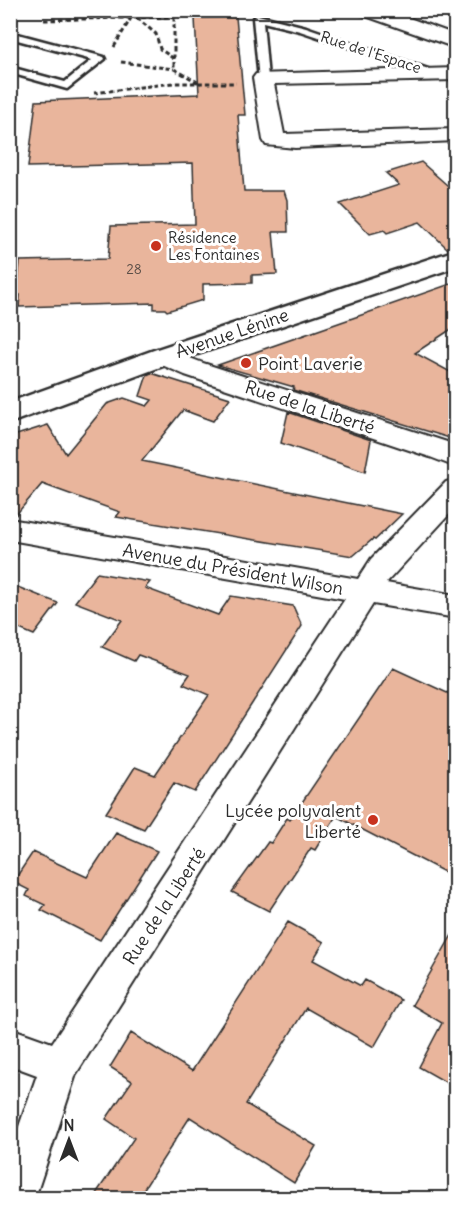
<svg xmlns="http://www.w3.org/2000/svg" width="466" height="1209" font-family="Delius,sans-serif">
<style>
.building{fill:#e9b59c;stroke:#2b2b2b;stroke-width:1.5}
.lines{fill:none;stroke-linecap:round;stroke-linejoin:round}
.service-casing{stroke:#2b2b2b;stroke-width:5}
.minor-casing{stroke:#2b2b2b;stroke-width:4}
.secondary-casing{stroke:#2b2b2b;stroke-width:5}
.path{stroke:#2b2b2b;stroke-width:3;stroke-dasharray:4.5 3;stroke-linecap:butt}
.service{fill:#fff;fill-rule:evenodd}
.minor{fill:#fff;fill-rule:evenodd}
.secondary{fill:#fff;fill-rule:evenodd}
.poi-dot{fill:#c8321e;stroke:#fff;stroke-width:2}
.labels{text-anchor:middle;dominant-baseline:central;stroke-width:6;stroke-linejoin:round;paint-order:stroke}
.far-number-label{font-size:14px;fill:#5a4e47}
.far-street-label{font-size:15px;fill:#2b2b2b;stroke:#fff}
.far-poi-label{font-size:15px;fill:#2b2b2b;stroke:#fff;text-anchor:start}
.street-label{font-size:18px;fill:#2b2b2b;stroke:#fff}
.poi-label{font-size:18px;fill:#2b2b2b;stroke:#fff;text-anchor:start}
</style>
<rect width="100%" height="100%" fill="#fff"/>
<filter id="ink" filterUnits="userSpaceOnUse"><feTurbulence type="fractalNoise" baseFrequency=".0167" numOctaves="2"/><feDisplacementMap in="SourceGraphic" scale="12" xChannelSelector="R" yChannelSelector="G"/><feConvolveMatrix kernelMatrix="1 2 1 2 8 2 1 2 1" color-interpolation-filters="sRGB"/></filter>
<g filter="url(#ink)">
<path class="building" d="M236 17 245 115H238L244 191H284L287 200 288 232H273L277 274 252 275V283L203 284V300L167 311 165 309H154V303L19 307 20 295H17L20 261 108 259 111 226 195 224 193 163 28 167 36 101 199 94 195 18Z
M421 162 456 193V248L449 250 420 222 387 233 384 230 370 234 340 204 399 185 386 173Z
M456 282V326L415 353 456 375V440L293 390 294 387 218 365Z
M151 373 230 398 213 421 183 410 142 461 402 514 375 540 373 539 353 556 116 517 120 512 42 484 14 517H10V437L48 425 66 454 107 404 124 398 147 406 152 400 140 396 147 375Z
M288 412 371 440 365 472 281 443Z
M97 573 150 582 145 588 218 615 231 596 293 606 302 626 195 792 174 783 144 829 106 813 135 767 155 775 209 695 183 684 190 674 138 655 134 661 102 647 122 620 75 602Z
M10 584 58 603 34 635 10 625Z
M393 668 456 697V878L336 816 315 850 311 848 269 911 232 892 268 842 271 843 287 818 290 820Z
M116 833 157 851 100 940 41 910 45 905 26 896 29 890 13 882 33 852 87 877Z
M288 922 324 942 313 960 361 986 365 980 401 1000 374 1047 306 1008 246 1104 316 1146 294 1183 190 1117 138 1198H93L134 1138 106 1119 132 1081 110 1067 131 1033 192 1071Z
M456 928V1088L419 1067 442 1023 412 1005Z"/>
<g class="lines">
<defs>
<path id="service" d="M258 15 306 27 443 74 434 76 300 31 263 22 268 78 259 80 253 18Z
M10 32 104 57 105 59 67 89 10 73V67L65 82 92 60 10 38Z"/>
<path id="minor" d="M358 10H387L456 35V48L360 14Z
M456 68V80L274 84 284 134 456 129V141L295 148 266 145 263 140 253 78 256 74Z
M164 348 203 363 450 443 456 446V467L430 457 185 375 155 362 151 356 155 350Z
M456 479V507L386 583 456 595V618L373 604 76 1074 35 1198H10V1152L37 1075 10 1065V1028L52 1043 345 599 10 540V519L358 579 371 559 446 482Z"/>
<path id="secondary" d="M456 250V267L174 362 10 423V402L154 350Z"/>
</defs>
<use href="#service" class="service-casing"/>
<use href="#minor" class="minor-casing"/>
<use href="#secondary" class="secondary-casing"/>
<path class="path" d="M174 17V69L201 84
M137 18 156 34 160 49 174 59
M44 20 238 15
M114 47 131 18
M121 62 174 69
M94 93 173 83H236
M10 123 12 109"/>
<use href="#service" class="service"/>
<use href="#minor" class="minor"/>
<use href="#secondary" class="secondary"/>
</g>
</g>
<g class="poi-dot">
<circle cx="156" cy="246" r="6"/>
<circle cx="246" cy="363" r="6"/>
<circle cx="373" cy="820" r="6"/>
</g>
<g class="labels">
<g class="far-number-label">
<text x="134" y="269">28</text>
</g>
<g class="far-street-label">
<text transform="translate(371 52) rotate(18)">Rue de l'Espace</text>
</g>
<g class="far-poi-label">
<text x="168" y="237">Résidence<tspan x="168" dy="17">Les Fontaines</tspan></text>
</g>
<g class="street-label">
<text transform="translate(232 333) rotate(-19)">Avenue Lénine</text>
<text transform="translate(310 407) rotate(18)">Rue de la Liberté</text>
<text transform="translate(233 569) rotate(10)">Avenue du Président Wilson</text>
<text transform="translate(164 906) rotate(-57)">Rue de la Liberté</text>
</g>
<g class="poi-label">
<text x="258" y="363">Point Laverie</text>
<text x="361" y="810" text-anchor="end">Lycée polyvalent<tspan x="361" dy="21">Liberté</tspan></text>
</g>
</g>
<rect width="466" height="1209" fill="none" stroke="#fff" stroke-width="36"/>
<rect x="18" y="18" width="430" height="1173" fill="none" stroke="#2b2b2b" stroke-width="2" filter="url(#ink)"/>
<g transform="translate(69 1140)" stroke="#ffffff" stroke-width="4.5" paint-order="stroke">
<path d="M0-4.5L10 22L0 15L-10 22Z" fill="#2b2b2b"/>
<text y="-9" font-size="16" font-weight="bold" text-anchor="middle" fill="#2b2b2b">N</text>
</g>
</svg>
